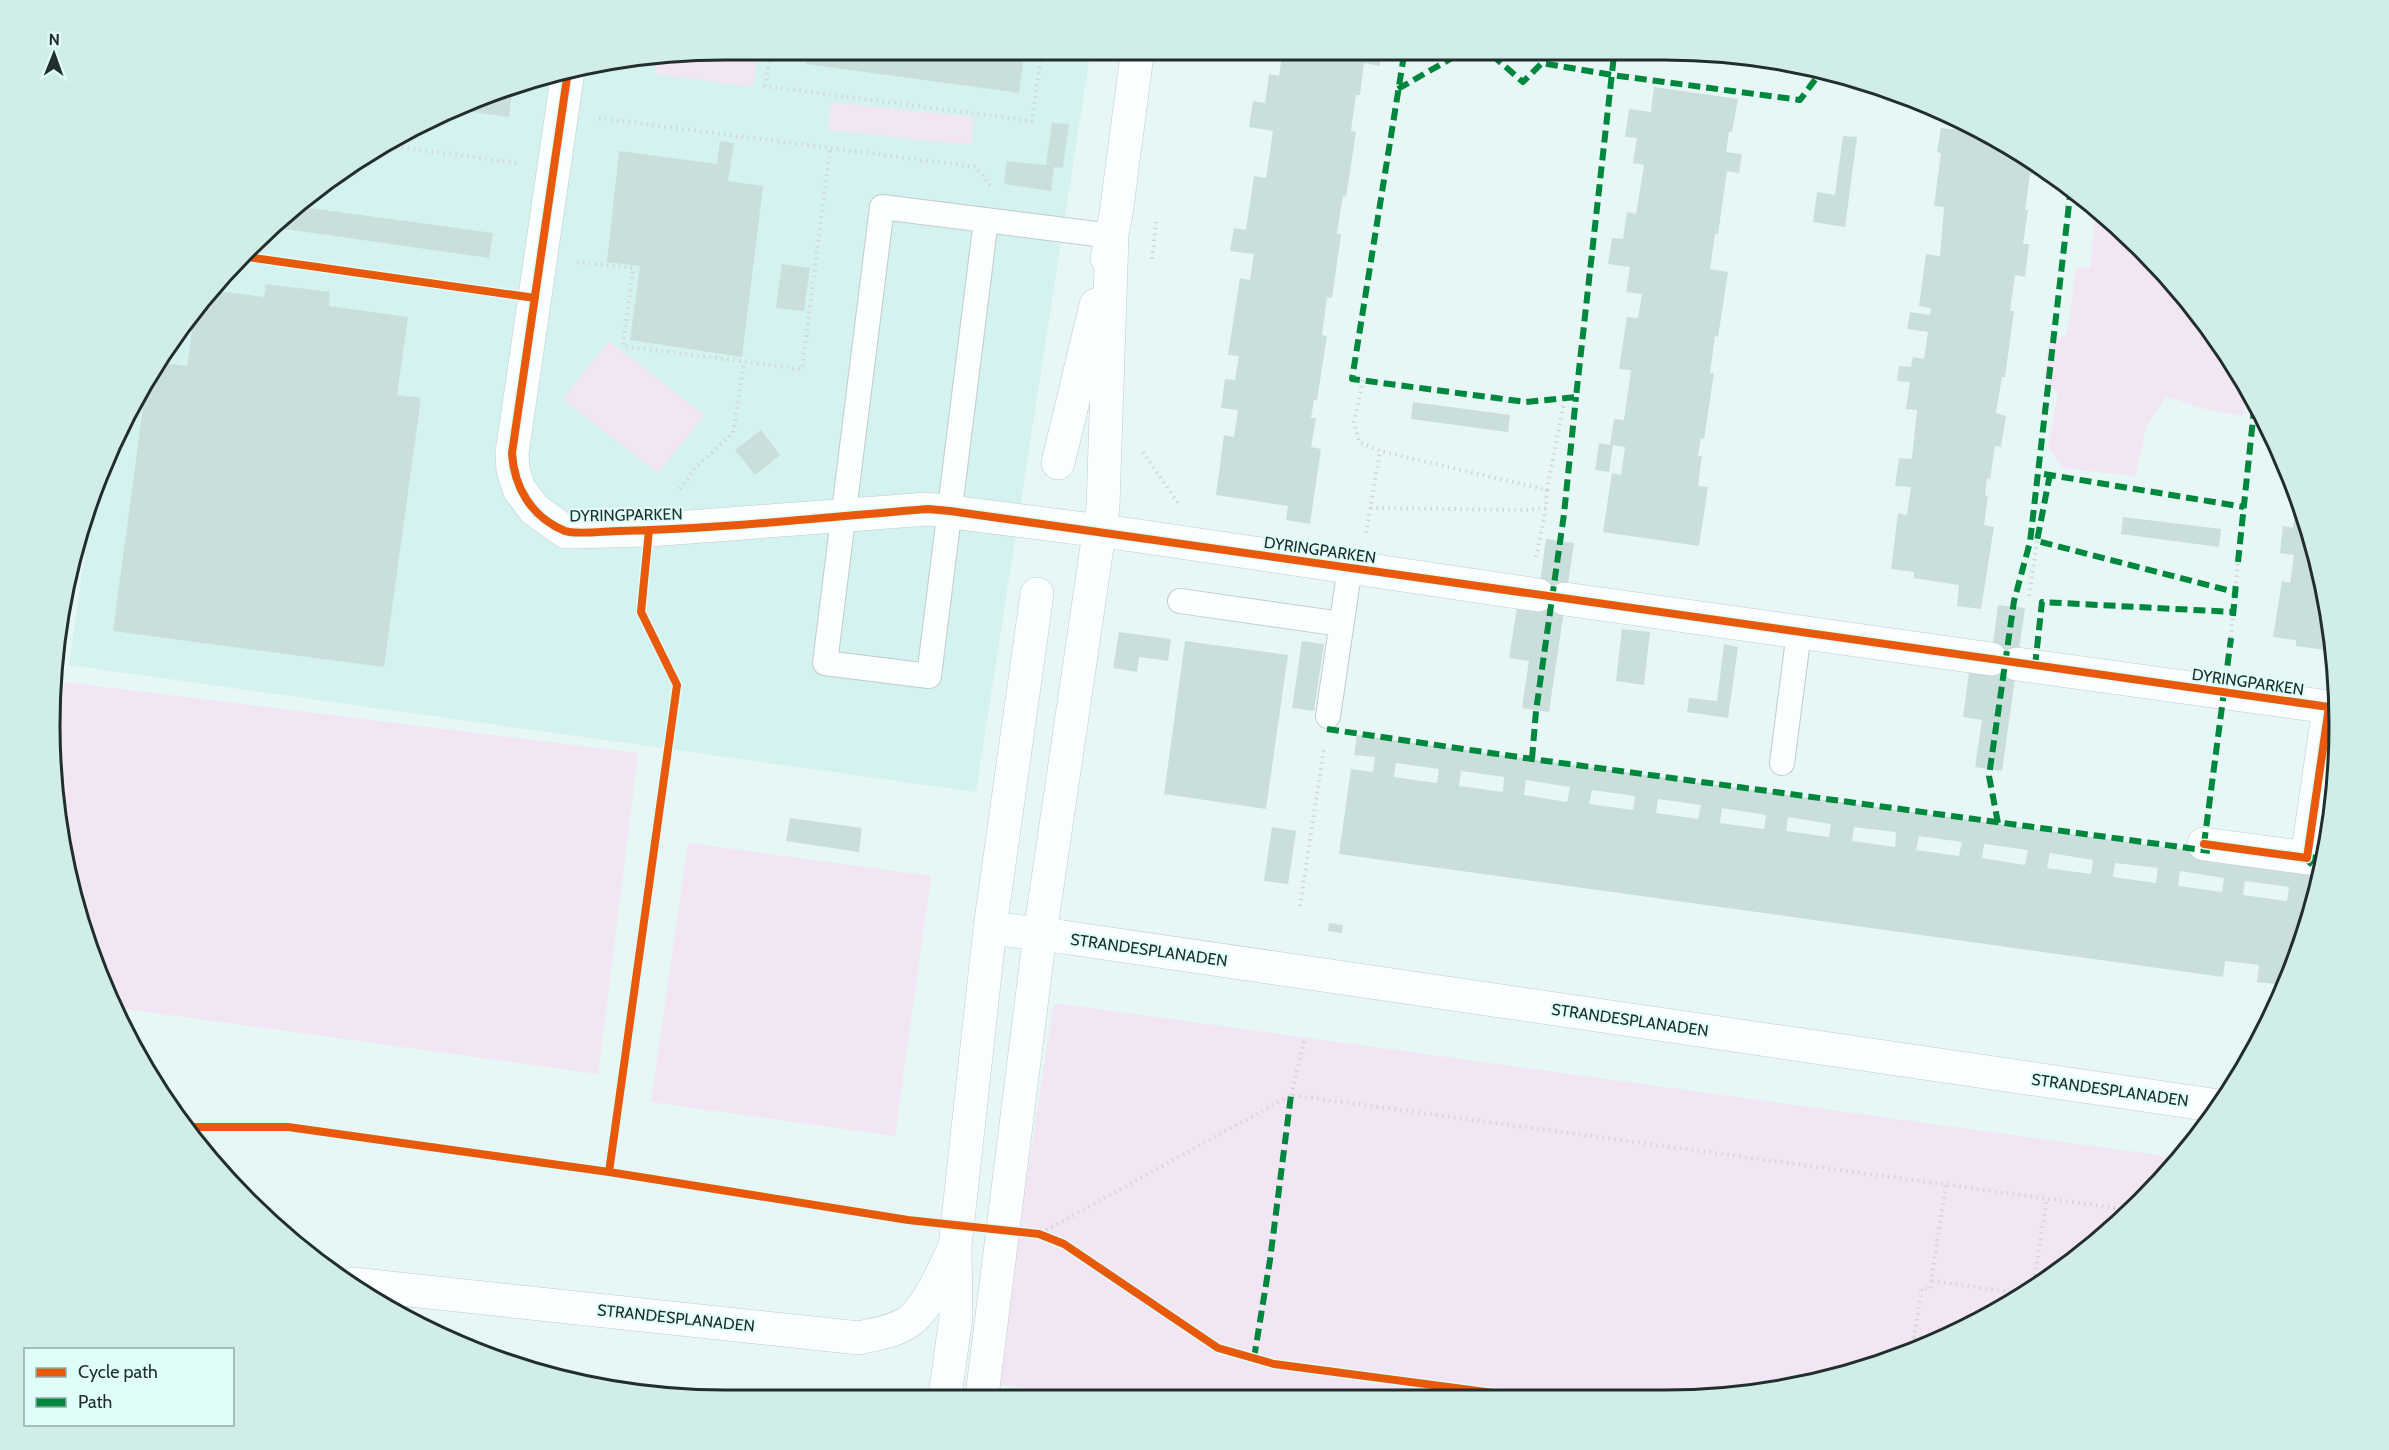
<svg xmlns="http://www.w3.org/2000/svg" width="2389" height="1450" font-family="Cabin,sans-serif">
<style>
.built{fill:#d4f2ef}
.green{fill:#f2e5f4}
.building{fill:#cadfdc;fill-rule:evenodd}
.lines{fill:none;stroke-linecap:round;stroke-linejoin:round}
.service-casing{stroke:#bfcccb;stroke-width:26}
.minor-casing{stroke:#bfcccb;stroke-width:34}
.tertiary-casing{stroke:#bfcccb;stroke-width:34}
.path{stroke:#d2d7d6;stroke-width:4;stroke-dasharray:1.5 4.5;stroke-linecap:butt}
.service{stroke:#fbfefe;stroke-width:24}
.minor{stroke:#fbfefe;stroke-width:33}
.tertiary{stroke:#fbfefe;stroke-width:33}
.quiet{stroke:#00873e;stroke-width:6;stroke-dasharray:12 6;stroke-linecap:butt}
.cycleway-casing{stroke:#dffefa;stroke-width:11}
.cycleway{stroke:#e8590c;stroke-width:8}
.labels{text-anchor:middle;dominant-baseline:central;stroke-width:4.5;stroke-linejoin:round;paint-order:stroke}
.street-label{font-size:16px;fill:#222e2c;stroke:#dffefa}
.rim{fill:none;stroke:#222e2c;stroke-width:3}
</style>
<rect width="100%" height="100%" fill="#e6f7f5"/>
<path class="built" d="M636 55H1090L976 792 69 665 94 490 164 349 247 248 314 189 426 119 508 85Z"/>
<path class="green" d="M658 55H757L753 87 655 74Z
M831 102 974 117 971 145 828 130Z
M2096 208 2172 279 2246 384 2243 416 2205 409 2166 396 2147 425 2135 476 2064 468 2048 448 2058 393 2044 379 2049 344 2067 334 2076 267 2090 268Z
M609 341 704 415 658 473 563 399Z
M64 682 638 753 598 1074 112 1007 85 942 55 814 52 760Z
M688 843 931 876 895 1136 651 1102Z
M1054 1003 2180 1158 2110 1233 2001 1310 1839 1377 1709 1399 1087 1397 995 1384Z"/>
<path class="building" d="M808 55H1024L1019 93 806 64Z
M1282 55H1381L1380 66 1364 63 1360 95H1356L1351 131 1356 132 1346 197 1343 196 1337 233 1341 234 1332 298 1327 297 1322 335 1327 336 1317 400H1314L1311 418H1316L1311 447 1321 449 1310 524 1286 520 1288 506 1216 495 1224 435 1234 437 1238 410 1221 408 1225 379 1235 380 1239 356 1228 355 1240 278 1250 280 1254 254 1230 251 1234 228 1246 230 1254 176 1266 178 1273 131 1249 127 1253 101 1265 103 1269 74 1279 76Z
M1690 55H1728L1727 62Z
M513 84 509 117 452 109 508 85Z
M1654 87 1738 99 1732 132H1729L1726 152 1742 154 1739 173 1727 171 1718 234H1715L1710 269 1728 272 1718 337 1715 336 1710 373H1714L1704 439 1701 438 1698 456H1702L1698 486 1708 487 1699 546 1603 532 1612 473 1621 475 1625 447 1613 445 1609 472 1595 470 1599 443 1610 445 1614 419 1624 420 1631 370 1619 369 1627 317 1638 318 1642 294 1626 292 1630 267 1608 264 1612 238 1623 239 1627 212 1636 214 1644 165 1633 163 1637 138 1625 137 1629 109 1651 112Z
M1052 123 1069 124 1063 168 1054 167 1051 191 1004 184 1007 161 1046 165Z
M1961 123 2034 165 2033 174H2030L2025 210H2028L2023 244H2029L2025 277 2015 275 2010 311H2014L2005 377H2002L1996 413 2006 416 2001 447 1995 446 1990 479 1987 478 1985 495 1988 496 1984 525 1994 527 1981 609 1957 606 1959 585 1914 578V572L1891 569 1898 513 1907 515 1911 487 1895 486 1899 458 1912 459 1917 410 1906 409 1910 382 1897 381 1899 366 1911 367 1913 357 1924 359 1928 332 1907 329 1910 312 1930 315 1931 308 1919 306 1926 254 1940 256 1944 207 1934 206 1941 153 1937 152 1941 128 1960 130Z
M1843 136 1857 137 1845 227 1813 222 1817 192 1835 195Z
M720 141 734 143 728 181 763 186 742 357 630 340 640 266 607 262 619 151 717 164Z
M295 206 493 233 489 258 271 227Z
M782 264 810 268 804 311 776 308Z
M266 284 330 292 329 306 408 317 397 395 421 398 384 667 113 631 146 385 157 362 187 366 195 311 212 290 264 297Z
M1413 402 1510 415 1508 432 1411 419Z
M761 430 780 455 755 475 735 450Z
M2298 495 2304 508 2334 636V651L2296 646V640L2273 637 2282 581 2290 583 2294 555 2280 553 2283 526 2293 528Z
M2123 517 2221 529 2219 547 2121 534Z
M1546 539 1574 543 1549 712 1522 708 1529 661 1509 658 1517 607 1536 610Z
M1998 605 2025 608 2002 771 1975 767 1982 720 1963 717 1970 665 1990 667Z
M1622 629 1650 632 1644 685 1616 681Z
M1119 632 1171 639 1168 661 1139 657 1137 672 1113 668Z
M1185 641 1288 655 1266 809 1164 794Z
M1302 641 1324 644 1314 711 1292 708Z
M1724 644 1738 647 1728 718 1687 712 1689 698 1717 701Z
M1357 735 2322 869 2318 889 2312 888 2310 902H2316L2284 985 2257 982 2259 965 2225 961 2223 977 1339 854 1351 769 1373 772 1375 757 1354 755ZM1396 763 1439 769 1437 783 1394 777ZM1461 771 1504 777 1503 792 1459 786ZM1526 780 1570 787 1567 802 1524 795ZM1592 790 1635 796 1633 810 1589 804ZM1658 799 1701 805 1698 819 1656 813ZM1722 808 1766 815 1764 829 1720 823ZM1788 817 1831 824 1829 837 1786 831ZM1854 827 1896 832 1895 847 1852 841ZM1919 836 1962 842 1959 856 1916 850ZM1984 844 2028 850 2025 865 1982 858ZM2050 853 2093 860 2091 874 2047 868ZM2115 863 2158 868 2156 883 2113 877ZM2180 871 2224 878 2222 892 2178 886ZM2245 881 2289 887 2287 901 2243 895Z
M790 818 862 828 859 852 786 841Z
M1272 827 1296 831 1288 884 1264 881Z
M1329 923 1343 925 1342 933 1328 931Z"/>
<g class="lines">
<defs>
<path id="service" d="M986 220 929 676 825 663 882 207 1112 236
M1180 601 1341 624
M1328 716 1350 567
M1782 763 1799 632"/>
<path id="minor" d="M568 71 512 453 513 470 519 489 534 509 566 532 649 530 928 509 1132 535 1538 595
M1107 258 1116 214 1137 55
M1058 463 1096 305
M1565 599 1991 659
M2017 664 2329 707 2307 858 2204 844
M990 928 1037 594
M1040 934 1103 506 1112 236"/>
<path id="tertiary" d="M353 1284 859 1338C875 1334 899 1331 912 1319 929 1305 943 1271 953 1251
M945 1396 956 1317 955 1247 990 928 1063 937 2219 1106
M982 1396 1040 934"/>
</defs>
<use href="#service" class="service-casing"/>
<use href="#minor" class="minor-casing"/>
<use href="#tertiary" class="tertiary-casing"/>
<path class="path" d="M770 55 765 86 1032 121 1041 55
M599 118 976 167 992 188
M384 145 517 163
M1152 259 1156 222
M577 262 633 268 623 346 802 369 830 148
M1363 380 1354 422 1359 442 1380 451 1547 490 1546 508 1526 510 1370 508
M1143 452 1178 503
M680 489 694 469 733 433 744 363
M1547 490 1565 398
M1366 533 1380 451
M1536 557 1546 508
M2236 583 2238 562
M2029 596 2037 541
M2231 638 2233 616
M1300 906 1324 747
M1291 1095 1304 1041
M1041 1233 1291 1095 2131 1210
M1932 1281 2024 1294
M2033 1287 2047 1198
M1924 1342V1339L1914 1337 1922 1288 1930 1289 1946 1184"/>
<use href="#service" class="service"/>
<use href="#minor" class="minor"/>
<use href="#tertiary" class="tertiary"/>
<path class="quiet" d="M1404 55 1352 379 1526 402 1576 397 1614 55
M1492 55 1523 82 1542 63 1612 75 1800 100 1820 73
M1398 89 1457 55
M2044 474 2244 507
M2050 474 2037 541 2235 592
M2238 562 2255 400
M2233 616 2236 583
M2035 666 2042 602 2233 612
M1327 729 1532 759 2210 851
M1532 759 1536 711 1564 514 1576 397
M1998 823 1989 776 2014 601 2030 542 2071 187
M2204 844 2231 638
M2308 865 2325 846
M1254 1358 1270 1260 1291 1095"/>
<defs>
<path id="cycleway" d="M568 71 512 453C514 487 531 517 565 531 576 535 606 531 619 531 722 529 826 517 928 509L950 511 2329 707 2307 858 2204 844
M240 256 535 298
M183 1127H288L609 1172 908 1220 1039 1234 1064 1244 1218 1348 1274 1364 1532 1398
M609 1172 677 685 641 612 649 530"/>
</defs>
<use href="#cycleway" class="cycleway-casing"/>
<use href="#cycleway" class="cycleway"/>
</g>
<g class="labels">
<g class="street-label">
<text transform="translate(626 515) rotate(-1)">DYRINGPARKEN</text>
<text transform="translate(1320 550) rotate(8)">DYRINGPARKEN</text>
<text transform="translate(2248 682) rotate(8)">DYRINGPARKEN</text>
<text transform="translate(1149 950) rotate(8)">STRANDESPLANADEN</text>
<text transform="translate(1630 1020) rotate(8)">STRANDESPLANADEN</text>
<text transform="translate(2110 1090) rotate(8)">STRANDESPLANADEN</text>
<text transform="translate(676 1318) rotate(6)">STRANDESPLANADEN</text>
</g>
</g>
<path d="M0 0H2389V1450H0ZM725 60H1664A665 665 0 0 1 2329 725V725A665 665 0 0 1 1664 1390H725A665 665 0 0 1 60 725V725A665 665 0 0 1 725 60Z" fill="#d0edea" fill-rule="evenodd"/>
<path class="rim" d="M725 60H1664A665 665 0 0 1 2329 725V725A665 665 0 0 1 1664 1390H725A665 665 0 0 1 60 725V725A665 665 0 0 1 725 60Z"/>
<rect x="24" y="1348" width="210" height="78" fill="#dffefa" stroke="#93aba8" stroke-width="1.5"/>
<rect x="36" y="1368" width="30" height="9" fill="#e8590c" stroke="#93aba8" stroke-width="1.5"/>
<text x="78" y="1378" font-size="18" fill="#222e2c">Cycle path</text>
<rect x="36" y="1398" width="30" height="9" fill="#00873e" stroke="#93aba8" stroke-width="1.5"/>
<text x="78" y="1408" font-size="18" fill="#222e2c">Path</text>
<g transform="translate(54 54) rotate(1)" stroke="#dffefa" stroke-width="4.5" paint-order="stroke">
<path d="M0-4.5L10 22L0 15L-10 22Z" fill="#222e2c"/>
<text y="-9" font-size="16" font-weight="bold" text-anchor="middle" fill="#222e2c">N</text>
</g>
</svg>
